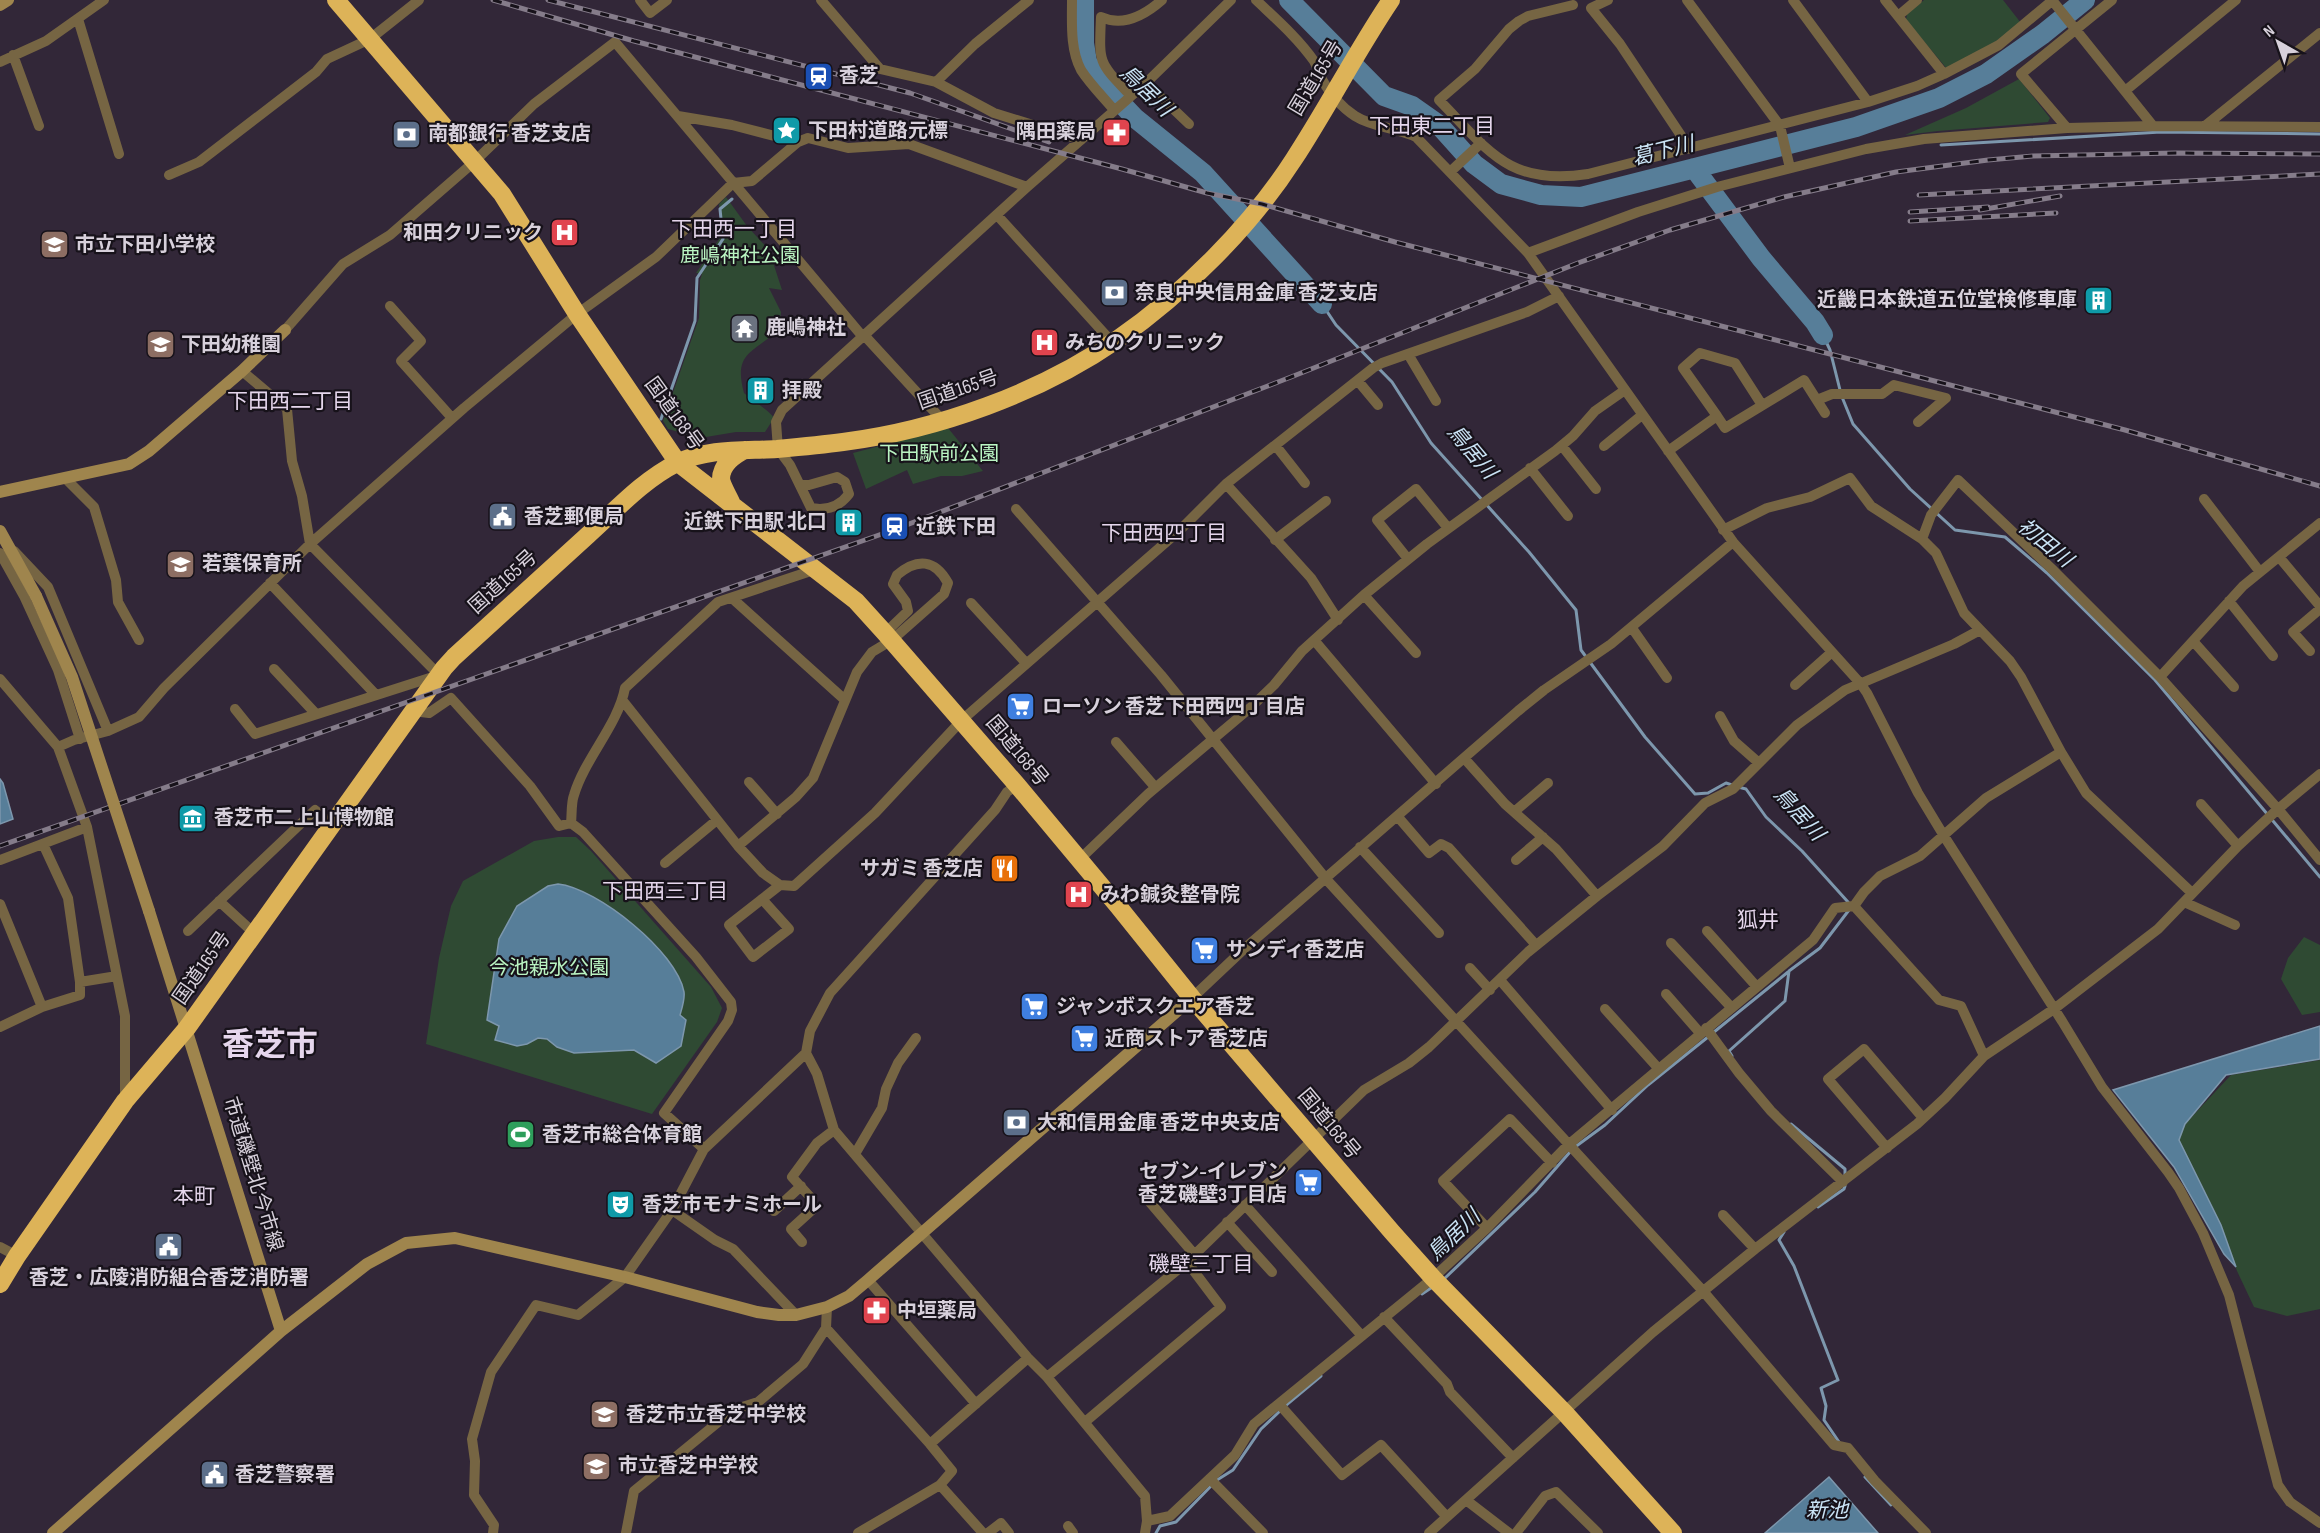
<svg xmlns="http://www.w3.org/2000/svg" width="2320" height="1533" font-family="'Sofia Sans Condensed','Noto Sans JP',sans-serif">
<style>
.green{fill:#2f4a33}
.water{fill:#577e99;stroke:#7d97ad;stroke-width:1.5}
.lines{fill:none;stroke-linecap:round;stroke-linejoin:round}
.stream{stroke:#7d97ad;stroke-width:3}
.river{stroke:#577e99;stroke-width:20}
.street{stroke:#766543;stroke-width:10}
.secondary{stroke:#9f854d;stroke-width:12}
.highway{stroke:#ddb358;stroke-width:18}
.rail-casing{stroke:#857c8a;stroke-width:5}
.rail{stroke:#17121a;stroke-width:3;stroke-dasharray:9;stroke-linecap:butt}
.secondary-bridge{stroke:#9f854d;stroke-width:12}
.labels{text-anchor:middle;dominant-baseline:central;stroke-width:4.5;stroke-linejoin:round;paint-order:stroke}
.poi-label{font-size:20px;font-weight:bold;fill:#d7d0db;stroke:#17121a;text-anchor:start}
.street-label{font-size:20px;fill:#d7d0db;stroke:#17121a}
.park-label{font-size:20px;fill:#baf4c2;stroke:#17121a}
.water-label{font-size:21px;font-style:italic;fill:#cae3f5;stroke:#17121a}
.neighbourhood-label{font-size:21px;fill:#e5d6ec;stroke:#17121a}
.town-label{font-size:32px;font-weight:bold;fill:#e5d6ec;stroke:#17121a}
</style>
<rect width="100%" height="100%" fill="#322738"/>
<path class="green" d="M1924 0H2003L2021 23 1997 43 1948 70 1906 20 1907 14Z
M2019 79 2050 118 2048 122 1938 131 1905 135 1966 108Z
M726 197 747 226 769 250 782 290 769 288 781 312 779 328C757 353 732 350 744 393 752 401 768 409 774 418L765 432H736L700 438 668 429 663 421 699 318 700 280 702 274 696 273 722 235 719 204Z
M948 428 983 471 962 476H941L913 484 907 470 866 489 853 453Z
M558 837H576L591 851 711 987 722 1008 717 1022 652 1114 426 1044 439 958 451 906 463 881 534 841Z
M2304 937 2320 945V1012L2302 1015 2281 979 2288 958Z
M2320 1060V1309L2287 1316 2254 1307 2237 1271 2221 1225 2179 1140 2185 1124 2231 1075Z"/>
<path class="water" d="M0 779 3 783 13 819 0 824Z
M558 884C597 888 677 952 684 992 685 999 682 1008 680 1015L686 1020 681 1046 656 1063 634 1050 574 1053 557 1047 547 1039 538 1038 527 1044 517 1046 495 1040 499 1026 487 1020 499 939 517 906 548 886Z
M2320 1026V1059L2226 1075 2185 1124 2179 1140 2221 1225 2236 1267 2224 1254 2174 1167 2113 1090Z
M1829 1477 1878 1533H1765Z"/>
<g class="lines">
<path class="stream" d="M1941 145 2161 132 2320 134
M1322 304 1336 325 1392 382 1431 443 1529 552 1576 610 1581 650 1645 737 1695 794 1708 793 1726 783 1732 785
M1823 335 1830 350 1840 390
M1842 397 1853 424 1910 489 1955 530 2005 537 2047 573 2155 680 2320 877
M661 419 695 321 697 278 723 239 720 209 732 199
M1738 787 1746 789 1766 817 1802 851 1848 902
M1714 1032 1788 972
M1732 1056 1729 1051 1785 1001 1789 971 1820 948 1849 910
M1791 1124 1845 1169V1176
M1575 1147 1605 1125 1648 1085 1708 1037
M1818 1207 1844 1189 1845 1186
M1784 1232 1779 1240 1794 1266 1838 1380 1821 1388 1826 1406 1824 1420 1839 1442
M1444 1279 1535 1192 1570 1152
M1422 1294 1434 1286
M1285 1406 1321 1376
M1865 1477 1891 1505
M1217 1480 1233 1470 1261 1429 1280 1411
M1156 1533 1160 1526 1176 1522 1212 1485"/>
<path class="river" d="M1084 0V43L1087 62 1101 82 1135 118 1203 173 1322 304
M1289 0 1384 96 1412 106 1439 125 1474 164 1501 184 1541 195 1581 197 1856 127 1939 98 1986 74 2043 34 2085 0
M1694 168 1761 258 1815 322 1823 335"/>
<path class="street" d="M640 0 650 13 667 0
M821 0 880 69 936 82 994 113 1081 140
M1072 0C1072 23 1070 49 1081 70 1090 84 1104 98 1114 110
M1256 0C1276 19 1298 38 1314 61 1317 66 1318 72 1321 78 1329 92 1341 107 1355 116 1372 127 1397 128 1416 137L1528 253 1733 542 1860 683 1867 693 1918 793 1944 836 2062 1021 2102 1087 2168 1172 2179 1188 2203 1233 2229 1295 2278 1485 2290 1502 2320 1523
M1608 0 1591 8 1620 44 1690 149
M1687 0 1780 126 1790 168
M1793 0 1868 102
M1885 0 1944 74
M2052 0 2153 126
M1573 5 1528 16 1519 21 1509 29 1475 69 1439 100C1490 152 1509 186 1588 174L1868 102 1917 86 1944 74 1999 45 2053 0
M1898 16 1917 0
M78 19 119 154
M13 55 39 126
M0 62 46 41 104 0
M936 82 975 44 1029 0
M1146 83 1189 124
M2125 91 2236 0
M1131 96C1098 61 1099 65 1101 17 1123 27 1145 15 1162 0
M678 116 732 125 798 142
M2205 126 2320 33
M2067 128 2021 74 2112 0
M1450 172 1481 143
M169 175 199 162 316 72 327 59 370 39 419 0
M997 215 1112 342
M1528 253 1638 212 1717 187 1866 149 1924 139 2067 128 2153 126 2320 127
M390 306 421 341 401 361 452 418
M285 330 343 264 390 235 474 162 534 104 615 42 863 337
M864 335 943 421
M1408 354 1436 401
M1358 381 1378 405
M1817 400 1832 394H1882L1894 385 1946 398 1918 422
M1717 416 1725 428 1804 380 1825 413
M1276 446 1305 483
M1562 446 1596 489
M1604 446 1642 415
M1668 451 1717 416 1683 368 1700 353 1735 363 1762 405
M1530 468 1568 516
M66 479 94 507 116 580 118 602 139 640
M1226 484 1311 578 1338 620
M800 485H809L837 477 845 482 849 494C839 507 826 511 811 508L790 465 778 449 776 422 782 410 1027 187 1146 83 1231 0
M2204 499 2260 572
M1016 509 1161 675 1326 879 1703 1291 1834 1445 1848 1448 1875 1481 1926 1533
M1723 530 1767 508 1810 497 1850 478 1871 506 1922 539 1936 553 1964 613 2010 661 2021 677 2061 752 2086 793 2192 893
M1922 539 1931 515 1958 480 2054 571 2160 677 2278 809 2320 860
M1275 540 1326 501
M14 551 48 587 108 731
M0 553 24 596 58 670 80 739
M2279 557 2320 606
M1408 559 1377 520 1416 489 1448 528
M270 583 376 695
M1364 595 1416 653
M733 599 845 700
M2229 601 2273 656
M971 603 1026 663
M1632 628 1667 678
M1314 640 1436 784
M2193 641 2234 687
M2310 651 2293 632 2320 609
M274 669 316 714
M2160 677 2243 586 2320 523
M0 679 58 747 74 740 108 731 139 717 164 688 310 544 464 408 577 314 656 257 733 183 752 181 798 142 808 138 848 148 909 144 1027 187
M1795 685 1832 652
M623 701 738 846 763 873 780 885 794 886 875 813 962 720 1180 530 1226 484 1373 368 1382 363 1527 312 1559 296
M235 709 255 734 439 675 310 544 302 496 292 461 287 409 242 371
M413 711 429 713 451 698 530 786 559 826 571 823C572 814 571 803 574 795 585 758 618 725 625 688L718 602 814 570
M1720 716 1734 741 1759 763
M1116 742 1155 787
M58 747 87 827
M1464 758 1505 804 1556 849 1597 896
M749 782 777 814
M2201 804 2238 846
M1514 812 1548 783
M1398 817 1429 853 1441 844 1449 848 1536 945
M571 823 583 832 696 957 731 1002 732 1010 728 1021 664 1113 704 1149
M738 846 796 797 813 778 857 672 872 652 892 640 944 594 948 583C935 559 917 558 897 575L893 584 906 602 908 611 885 633
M1360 847 1439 933
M0 860 87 827 125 1016V1099
M1079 860 1148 794 1250 708 1274 685 1302 651 1364 595 1427 544 1555 451 1573 436 1595 411 1625 390
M1516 860 1543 837
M665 863 717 820
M762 899 789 929 753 957 729 925 780 885
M219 901 254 933
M2184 902 2235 925
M0 904 42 1007 0 1027
M188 931 315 810 332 824
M1707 931 1757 987
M1671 943 1731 1007
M1470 968 1490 990
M1500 980 1612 1110
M80 982 117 976
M1666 994 1700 1033
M1192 998 1245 948 1518 711 1544 690 1611 644 1733 542
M42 1007 80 995V982L68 898 43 844
M1605 1009 1658 1068
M1706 1028 1739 1073 1771 1111 1843 1182
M806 1053 817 1074 834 1130 1028 1358 1047 1377 1145 1496 1147 1521 1145 1533
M1984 1056 1961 1006 1939 1000 1854 906 1864 892 1880 876 1920 856 1986 798 2061 752
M1887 1148 1828 1079 1864 1049 1923 1118
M855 1154 882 1108 886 1089 898 1063 916 1038
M1142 1193 1194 1254
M1245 1205 1362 1336
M672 1210 715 1240 733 1249 796 1315
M774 1211 801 1186
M1723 1215 1755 1249
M1227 1222 1272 1272
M1487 1228 1443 1181 1510 1119 1552 1163
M802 1242 791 1229 812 1210V1199L792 1177 817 1143 834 1130
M0 1247 17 1256
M868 1280 976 1404
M1384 1317 1447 1384 1450 1392 1513 1458
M826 1328 930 1444 1028 1358
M1047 1377 1187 1262 1364 1090 1409 1063 1429 1047 1528 952 1597 896 1663 846 1705 803 1733 789 1797 725 1845 690 1954 644 1980 630
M1279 1404 1342 1475 1381 1445 1446 1516
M1085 1422 1221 1307 1187 1262
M930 1444 952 1471 940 1485
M1210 1479 1263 1533
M1466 1500 1509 1533
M1147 1521 1170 1516 1235 1455 1254 1424 1433 1278 1487 1228 1568 1145 1813 940 1835 908 1854 906
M1068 1526 1073 1533
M493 1533 494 1525 474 1495 475 1461 472 1439 491 1372 536 1305 578 1315 625 1277 672 1210 704 1149 806 1053 810 1031 830 993 995 810 1007 792 1017 785
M626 1533 634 1491 733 1410 758 1402 803 1364 826 1328 827 1307
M858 1533 940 1485 983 1533
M988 1533 1001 1523 1009 1533
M1429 1533 1653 1332 1755 1249 1917 1124 1945 1098 1984 1056 2054 1009 2158 929 2238 846 2278 809 2320 774
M1516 1533 1545 1496 1556 1492 1598 1533"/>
<path class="secondary" d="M0 5 8 0
M0 492 129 464 149 451 242 371 285 330
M0 531 36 596
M149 911 281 1331
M53 1533 281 1331 367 1264 406 1243 455 1238 625 1277 757 1312 779 1315H796L827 1307 849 1296 868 1280 1192 998"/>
<path class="highway" d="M336 0 502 194 577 314 678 463 856 601 885 633 1017 785 1118 906 1192 998 1392 1232 1433 1278 1565 1413 1673 1533
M731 502C728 495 722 486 721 479 721 465 734 455 745 450
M0 1284 17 1256 125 1101 187 1028 444 668 454 657C499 616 543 576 588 535 616 510 643 480 677 463 708 448 744 451 777 449 799 447 821 445 843 442 937 430 1040 393 1118 339 1183 294 1251 226 1294 159 1328 107 1356 52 1391 0"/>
<defs>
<path id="rail" d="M493 0 634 41 1122 169 1207 193 1262 204 1395 242 2125 430 2320 486
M548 0 910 93 1049 142
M1919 195 2320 174
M1980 210 2060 196
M1910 212 1988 207
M1910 221 2056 213
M0 846 896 529 1291 377 1578 263 1670 230 1784 197 1896 172 1988 160 2033 156 2176 153 2320 154"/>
</defs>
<use href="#rail" class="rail-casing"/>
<use href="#rail" class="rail"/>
<path class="secondary-bridge" d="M36 596 72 677 149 911"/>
</g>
<defs>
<symbol id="station-square" viewBox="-11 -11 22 22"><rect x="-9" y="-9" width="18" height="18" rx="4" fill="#1a4fb4" stroke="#17121a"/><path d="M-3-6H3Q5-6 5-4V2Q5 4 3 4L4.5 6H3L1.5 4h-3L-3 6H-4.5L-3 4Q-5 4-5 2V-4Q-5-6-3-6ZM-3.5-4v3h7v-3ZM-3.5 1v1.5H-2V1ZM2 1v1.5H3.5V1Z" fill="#fff"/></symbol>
<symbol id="sight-square" viewBox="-11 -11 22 22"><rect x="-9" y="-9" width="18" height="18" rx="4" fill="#0f9aa8" stroke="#17121a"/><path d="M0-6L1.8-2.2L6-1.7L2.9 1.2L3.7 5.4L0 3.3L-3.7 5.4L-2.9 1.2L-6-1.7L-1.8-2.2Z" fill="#fff"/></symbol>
<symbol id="pharmacy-square" viewBox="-11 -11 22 22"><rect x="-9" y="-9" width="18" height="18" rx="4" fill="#e0444e" stroke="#17121a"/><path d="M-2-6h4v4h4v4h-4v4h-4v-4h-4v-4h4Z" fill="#fff"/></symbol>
<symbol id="bank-square" viewBox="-11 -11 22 22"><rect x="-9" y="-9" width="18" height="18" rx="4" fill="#5c6f8a" stroke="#17121a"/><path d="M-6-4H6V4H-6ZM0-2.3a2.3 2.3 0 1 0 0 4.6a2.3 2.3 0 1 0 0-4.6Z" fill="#fff"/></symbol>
<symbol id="hospital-square" viewBox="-11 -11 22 22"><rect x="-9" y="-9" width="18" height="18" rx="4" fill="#e0444e" stroke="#17121a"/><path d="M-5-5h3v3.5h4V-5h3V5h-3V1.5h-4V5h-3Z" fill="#fff"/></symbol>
<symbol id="school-square" viewBox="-11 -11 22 22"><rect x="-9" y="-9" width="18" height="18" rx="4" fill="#8d6e63" stroke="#17121a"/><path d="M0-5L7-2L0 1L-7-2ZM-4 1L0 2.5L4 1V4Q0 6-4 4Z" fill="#fff"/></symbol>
<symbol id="building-square" viewBox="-11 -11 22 22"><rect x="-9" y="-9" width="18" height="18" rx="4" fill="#0f9aa8" stroke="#17121a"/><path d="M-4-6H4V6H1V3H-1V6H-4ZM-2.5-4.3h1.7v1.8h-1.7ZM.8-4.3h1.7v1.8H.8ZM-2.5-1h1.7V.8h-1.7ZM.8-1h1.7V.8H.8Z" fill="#fff"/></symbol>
<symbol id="temple-square" viewBox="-11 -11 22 22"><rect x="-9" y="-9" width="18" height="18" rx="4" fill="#6b7280" stroke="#17121a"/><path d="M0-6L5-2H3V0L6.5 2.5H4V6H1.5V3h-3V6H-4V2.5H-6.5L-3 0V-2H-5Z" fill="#fff"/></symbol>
<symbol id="civic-square" viewBox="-11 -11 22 22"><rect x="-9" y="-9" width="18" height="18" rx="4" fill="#5c6f8a" stroke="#17121a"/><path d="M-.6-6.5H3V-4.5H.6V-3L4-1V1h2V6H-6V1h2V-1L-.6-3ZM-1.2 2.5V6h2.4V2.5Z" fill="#fff"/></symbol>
<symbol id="supermarket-square" viewBox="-11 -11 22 22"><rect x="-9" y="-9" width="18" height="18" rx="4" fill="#3f7fe0" stroke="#17121a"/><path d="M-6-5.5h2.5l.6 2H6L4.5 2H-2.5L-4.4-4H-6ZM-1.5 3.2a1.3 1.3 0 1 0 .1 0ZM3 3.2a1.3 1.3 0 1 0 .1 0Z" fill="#fff"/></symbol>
<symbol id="museum-square" viewBox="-11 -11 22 22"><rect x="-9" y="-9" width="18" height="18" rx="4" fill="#0f9aa8" stroke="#17121a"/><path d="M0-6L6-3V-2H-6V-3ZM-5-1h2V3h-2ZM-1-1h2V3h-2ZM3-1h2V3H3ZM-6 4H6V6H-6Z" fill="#fff"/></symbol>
<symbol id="restaurant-square" viewBox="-11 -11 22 22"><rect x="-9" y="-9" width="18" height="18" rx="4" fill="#e8710a" stroke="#17121a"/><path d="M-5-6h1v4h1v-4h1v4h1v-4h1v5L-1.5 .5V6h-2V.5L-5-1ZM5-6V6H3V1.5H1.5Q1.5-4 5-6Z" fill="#fff"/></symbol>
<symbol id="stadium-square" viewBox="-11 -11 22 22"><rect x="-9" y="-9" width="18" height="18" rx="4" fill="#2e9e5b" stroke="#17121a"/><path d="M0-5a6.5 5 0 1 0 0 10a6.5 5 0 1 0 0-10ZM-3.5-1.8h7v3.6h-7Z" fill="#fff"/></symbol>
<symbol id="theatre-square" viewBox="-11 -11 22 22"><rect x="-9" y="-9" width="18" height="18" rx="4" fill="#0f9aa8" stroke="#17121a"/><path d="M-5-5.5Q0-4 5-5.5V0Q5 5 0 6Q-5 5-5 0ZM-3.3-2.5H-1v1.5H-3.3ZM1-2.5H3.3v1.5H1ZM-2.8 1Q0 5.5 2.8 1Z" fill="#fff"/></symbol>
</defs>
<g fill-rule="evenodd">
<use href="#station-square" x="802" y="60" width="33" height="33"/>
<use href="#sight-square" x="770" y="114" width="33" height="33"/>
<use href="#pharmacy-square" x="1100" y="116" width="33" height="33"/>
<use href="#bank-square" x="390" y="118" width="33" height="33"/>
<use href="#hospital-square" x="548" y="216" width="33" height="33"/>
<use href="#school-square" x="38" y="228" width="33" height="33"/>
<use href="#bank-square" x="1098" y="276" width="33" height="33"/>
<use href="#building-square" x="2082" y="284" width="33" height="33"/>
<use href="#temple-square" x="728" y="312" width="33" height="33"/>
<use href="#hospital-square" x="1028" y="326" width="33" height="33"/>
<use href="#school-square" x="144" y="328" width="33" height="33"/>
<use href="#building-square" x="744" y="374" width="33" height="33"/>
<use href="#civic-square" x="486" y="500" width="33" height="33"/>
<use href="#building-square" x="832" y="506" width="33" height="33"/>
<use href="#station-square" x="878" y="510" width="33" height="33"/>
<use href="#school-square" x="164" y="548" width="33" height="33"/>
<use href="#supermarket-square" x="1004" y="690" width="33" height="33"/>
<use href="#museum-square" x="176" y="802" width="33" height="33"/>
<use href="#restaurant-square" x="988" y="852" width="33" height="33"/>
<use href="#hospital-square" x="1062" y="878" width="33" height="33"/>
<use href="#supermarket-square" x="1188" y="934" width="33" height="33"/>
<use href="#supermarket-square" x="1018" y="990" width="33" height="33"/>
<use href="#supermarket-square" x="1068" y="1022" width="33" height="33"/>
<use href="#bank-square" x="1000" y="1106" width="33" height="33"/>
<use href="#stadium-square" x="504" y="1118" width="33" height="33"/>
<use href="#supermarket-square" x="1292" y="1166" width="33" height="33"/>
<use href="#theatre-square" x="604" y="1188" width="33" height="33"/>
<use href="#civic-square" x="152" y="1230" width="33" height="33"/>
<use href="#pharmacy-square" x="860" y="1294" width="33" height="33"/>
<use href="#school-square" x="588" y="1398" width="33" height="33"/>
<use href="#school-square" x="580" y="1450" width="33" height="33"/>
<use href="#civic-square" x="198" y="1458" width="33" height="33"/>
</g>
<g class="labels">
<g class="poi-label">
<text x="839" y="76">香芝</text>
<text x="808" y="131">下田村道路元標</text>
<text x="1096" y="132" text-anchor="end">隅田薬局</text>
<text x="428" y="134">南都銀行 香芝支店</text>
<text x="543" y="233" text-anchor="end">和田クリニック</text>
<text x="75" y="245">市立下田小学校</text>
<text x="1135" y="293">奈良中央信用金庫 香芝支店</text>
<text x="2077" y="300" text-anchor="end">近畿日本鉄道五位堂検修車庫</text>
<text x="766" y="328">鹿嶋神社</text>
<text x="1065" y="343">みちのクリニック</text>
<text x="181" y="345">下田幼稚園</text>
<text x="782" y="391">拝殿</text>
<text x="524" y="517">香芝郵便局</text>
<text x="827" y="522" text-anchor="end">近鉄下田駅 北口</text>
<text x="916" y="527">近鉄下田</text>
<text x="202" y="564">若葉保育所</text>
<text x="1042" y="707">ローソン 香芝下田西四丁目店</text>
<text x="214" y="818">香芝市二上山博物館</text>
<text x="983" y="869" text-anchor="end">サガミ 香芝店</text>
<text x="1100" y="895">みわ鍼灸整骨院</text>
<text x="1226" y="950">サンディ香芝店</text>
<text x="1056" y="1007">ジャンボスクエア香芝</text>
<text x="1105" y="1039">近商ストア 香芝店</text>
<text x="1037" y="1123">大和信用金庫 香芝中央支店</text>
<text x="542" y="1135">香芝市総合体育館</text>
<text x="1287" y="1172" text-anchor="end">セブン-イレブン<tspan x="1287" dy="23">香芝磯壁3丁目店</tspan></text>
<text x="642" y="1205">香芝市モナミホール</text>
<text x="169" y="1278" text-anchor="middle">香芝・広陵消防組合香芝消防署</text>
<text x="897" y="1311">中垣薬局</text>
<text x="626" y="1415">香芝市立香芝中学校</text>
<text x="618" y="1466">市立香芝中学校</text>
<text x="235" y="1475">香芝警察署</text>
</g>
<g class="street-label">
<text transform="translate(1316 78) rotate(-59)">国道165号</text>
<text transform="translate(958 390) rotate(-19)">国道165号</text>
<text transform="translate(674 414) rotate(54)">国道168号</text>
<text transform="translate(503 582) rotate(-42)">国道165号</text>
<text transform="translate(1017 751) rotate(50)">国道168号</text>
<text transform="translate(202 968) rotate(-55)">国道165号</text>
<text transform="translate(1329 1124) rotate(50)">国道168号</text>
<text transform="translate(253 1174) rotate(73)">市道磯壁北今市線</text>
</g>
<g class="park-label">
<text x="740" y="256">鹿嶋神社公園</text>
<text x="939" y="454">下田駅前公園</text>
<text x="549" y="968">今池親水公園</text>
</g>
<g class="water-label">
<text transform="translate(1146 91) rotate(44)">鳥居川</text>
<text transform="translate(1663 151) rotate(-14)">葛下川</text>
<text transform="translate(1472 452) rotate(50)">鳥居川</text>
<text transform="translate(2045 543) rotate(39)">初田川</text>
<text transform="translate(1799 814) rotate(48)">鳥居川</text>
<text transform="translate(1454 1235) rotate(-44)">鳥居川</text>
<text x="1827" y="1510">新池</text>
</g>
<g class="neighbourhood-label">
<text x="1432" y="126">下田東二丁目</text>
<text x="734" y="229">下田西一丁目</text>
<text x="290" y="401">下田西二丁目</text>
<text x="1164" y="533">下田西四丁目</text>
<text x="665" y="891">下田西三丁目</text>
<text x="1758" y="920">狐井</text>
<text x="194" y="1196">本町</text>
<text x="1201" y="1264">磯壁三丁目</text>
</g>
<g class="town-label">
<text x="270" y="1045">香芝市</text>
</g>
</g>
<g transform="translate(2278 42) rotate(320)" stroke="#17121a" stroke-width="4.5" paint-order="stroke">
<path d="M0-4.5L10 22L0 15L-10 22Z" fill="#d7d0db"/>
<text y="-9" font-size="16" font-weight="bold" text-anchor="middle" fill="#d7d0db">N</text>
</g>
</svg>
